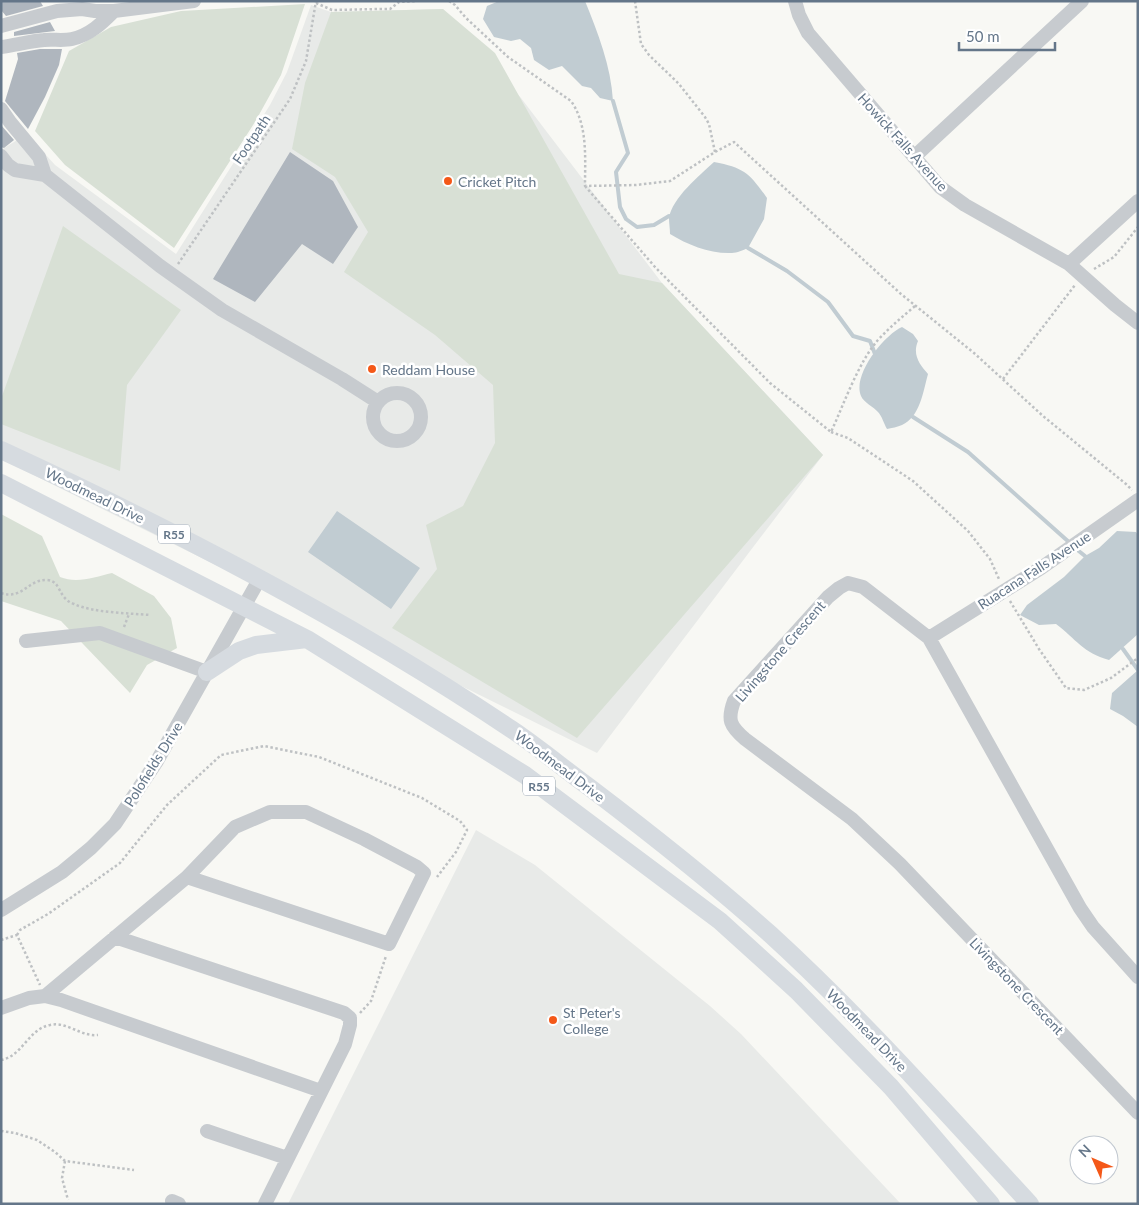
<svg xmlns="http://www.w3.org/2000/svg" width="1139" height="1205" font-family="Lato,sans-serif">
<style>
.built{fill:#e8eae8}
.green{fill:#d8e0d5}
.water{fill:#c1ccd2}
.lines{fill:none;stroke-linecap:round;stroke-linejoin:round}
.stream{stroke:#c1ccd2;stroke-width:4}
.building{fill:#afb6be}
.path{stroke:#bec1c3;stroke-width:2.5;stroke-dasharray:2.5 2.5;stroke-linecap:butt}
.minor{stroke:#c7cbcf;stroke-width:14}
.major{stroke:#d6dbe0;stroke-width:18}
.poi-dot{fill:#f45818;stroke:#fff;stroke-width:2}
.labels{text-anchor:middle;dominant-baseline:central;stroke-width:5;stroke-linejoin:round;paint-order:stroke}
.shield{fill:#fff;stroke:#929fac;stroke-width:1}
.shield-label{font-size:12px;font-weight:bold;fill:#647689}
.street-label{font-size:14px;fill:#647689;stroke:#fff}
.poi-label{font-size:14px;fill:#647689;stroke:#fff;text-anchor:start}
</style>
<rect width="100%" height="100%" fill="#f8f8f4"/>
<path class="built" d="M311 5 331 12 443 9 521 98 662 283 823 455 597 753 1 459V150L27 134 55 165 176 254 270 105 287 72Z
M476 830 535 865 710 1006 741 1034 901 1204H288Z"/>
<path class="green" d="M305 4 281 75 255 122 174 248 65 165 35 131 69 51 111 27 181 11Z
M443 9 495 53 619 274 662 283 823 455 577 738 392 628 437 569 426 525 463 506 495 443 493 385 435 335 344 272 368 232 335 177 292 149 305 83 331 12Z
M63 226 181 310 127 385 120 471 1 424V399Z
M1 514 42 536 60 577C77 584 95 577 112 573L154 596 171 618 177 648 147 665 130 693 61 621 1 601Z"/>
<path class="water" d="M499 1H585C598 33 611 66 613 101L600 98 591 88 582 86 562 66 549 70 534 60 531 48 520 39 511 41 494 37 483 19 487 6Z
M714 162C745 168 749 173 767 198L764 219 748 248C743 250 737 253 732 253 710 254 688 245 670 234 670 229 669 223 669 218 672 198 700 175 714 162Z
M902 327 913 334 918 341C912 355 920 365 928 374 923 392 920 417 902 425 898 427 891 428 887 429 884 424 882 416 878 412 873 406 864 403 861 396 852 375 884 335 902 327Z
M337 511 420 568 391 609 308 552Z
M1117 531 1136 532 1138 535V634L1109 660C1083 653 1076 639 1056 624L1039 625 1020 615 1027 605 1064 577 1085 556 1099 548Z
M1138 670V727L1123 716 1110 709 1112 693Z"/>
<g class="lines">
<path class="stream" d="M613 101 628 153 616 172 620 207 626 219 637 227 654 225 669 216
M748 248 787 271 828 302 853 336 870 341 875 354
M913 417 968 452 1070 543
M1075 548 1085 556
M1123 649 1138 670"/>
</g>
<path class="building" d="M1 1H40L43 6 6 16 1 10Z
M50 22 55 31 14 36V32Z
M40 49H62L59 65 45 97 28 129 5 101 18 59 17 53Z
M1 125 14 140 4 148 1 147Z
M290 152 333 181 358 227 333 264 302 244 255 302 213 279Z"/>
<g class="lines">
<path class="path" d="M449 1 455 5 466 18 508 57 571 101C588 125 585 158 585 186L636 185 670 181 715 152 734 142 901 294 974 353 1043 416 1126 484 1132 490
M635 1 641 44 649 55 679 84 705 117 709 124 715 152
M316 3 332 10 380 9H390L399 2 417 1
M585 186 655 267 770 383 831 432C844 404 858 363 878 340 890 327 902 317 915 306
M178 264 290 99 306 61 316 1
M1094 269 1114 257 1138 227
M1003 379 1075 285
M831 432 848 438 913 481 968 531 990 559 999 579
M1 593C23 600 28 579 47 580 62 581 57 598 74 604 94 613 128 613 150 615
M1010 601 1039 649 1066 688 1084 690 1111 678 1138 658
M124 627 129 614
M17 935 20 930 48 914 120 863 167 805 221 755 264 746 319 757 422 798 460 821 467 830 456 852 437 877
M1 940 17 935 40 985
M360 1013 371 1001 386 956
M1 1060C23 1056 28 1029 50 1025 67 1021 81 1037 98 1035
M1 1131 15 1133 37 1140 55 1152 65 1161 134 1170
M65 1161 62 1178 68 1200"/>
<path class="minor" d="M795 1 799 15 808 33 940 187 965 205 1069 264 1115 305 1138 323
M1 26 57 11 82 9 95 11H114L194 1
M1 47C16 45 30 41 44 40 53 39 63 41 72 39 90 35 102 23 114 11
M1 109 10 122 39 157 45 175
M1 156 8 165 15 170 45 175 160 266 222 310 342 379 378 402
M914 157 1082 1
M1069 264 1138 201
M373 417a24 24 0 1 1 48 0a24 24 0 1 1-48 0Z
M929 638 1041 568 1138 500
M26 641 100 633 207 672
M1 910 62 872 91 848 115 824 157 761 260 578
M115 937 344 1013 350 1018V1025L345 1044 265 1204
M1138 977 1093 927 1080 908 929 638 863 587 848 583 839 588 828 597 734 701C727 720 730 726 745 739L852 819 900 864 1138 1113
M45 996 187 877 235 827 270 812H306L364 839 417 867 424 873 389 944 187 877
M1 1008 29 998 45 996 61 1000 321 1091
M207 1131 287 1158
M172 1201 179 1204"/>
<path class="major" d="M1 450C177 531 350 621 511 729 538 747 563 768 589 787 651 834 712 882 770 934 862 1018 945 1112 1030 1204
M1 483 307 639 525 775 720 921 796 990 891 1087 991 1204
M207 672 239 651 256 645 307 639"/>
</g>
<g class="poi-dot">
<circle cx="448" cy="181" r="5"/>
<circle cx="372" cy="369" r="5"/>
<circle cx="553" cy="1020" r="5"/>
</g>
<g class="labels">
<g class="shield">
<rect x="158" y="524.5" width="32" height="19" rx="4"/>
<rect x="523" y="776.5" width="32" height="19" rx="4"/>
</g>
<g class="shield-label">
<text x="174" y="534">R55</text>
<text x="539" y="786">R55</text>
</g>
<g class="street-label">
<text transform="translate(251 139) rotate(-56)">Footpath</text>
<text transform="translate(903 142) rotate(48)">Howick Falls Avenue</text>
<text transform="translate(95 495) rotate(26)">Woodmead Drive</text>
<text transform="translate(1034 570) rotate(-33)">Ruacana Falls Avenue</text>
<text transform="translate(780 651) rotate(-49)">Livingstone Crescent</text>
<text transform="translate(153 764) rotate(-58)">Polofields Drive</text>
<text transform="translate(560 766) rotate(37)">Woodmead Drive</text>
<text transform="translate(1017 986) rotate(46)">Livingstone Crescent</text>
<text transform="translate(867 1030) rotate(46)">Woodmead Drive</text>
</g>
<g class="poi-label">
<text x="458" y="181">Cricket Pitch</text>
<text x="382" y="369">Reddam House</text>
<text x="563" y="1012">St Peter's<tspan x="563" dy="16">College</tspan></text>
</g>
</g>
<rect width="1139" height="1205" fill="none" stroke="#647689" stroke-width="5"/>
<g transform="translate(1094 1160) rotate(315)"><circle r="24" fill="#ffffff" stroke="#c1c8d0"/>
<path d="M0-4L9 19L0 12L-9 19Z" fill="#f45818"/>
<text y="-8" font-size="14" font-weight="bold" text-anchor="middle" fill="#647689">N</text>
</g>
<path d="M959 42v8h96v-8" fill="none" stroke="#647689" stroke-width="2.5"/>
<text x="966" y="42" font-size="15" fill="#647689" stroke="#ffffff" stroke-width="4" paint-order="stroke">50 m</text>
</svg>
